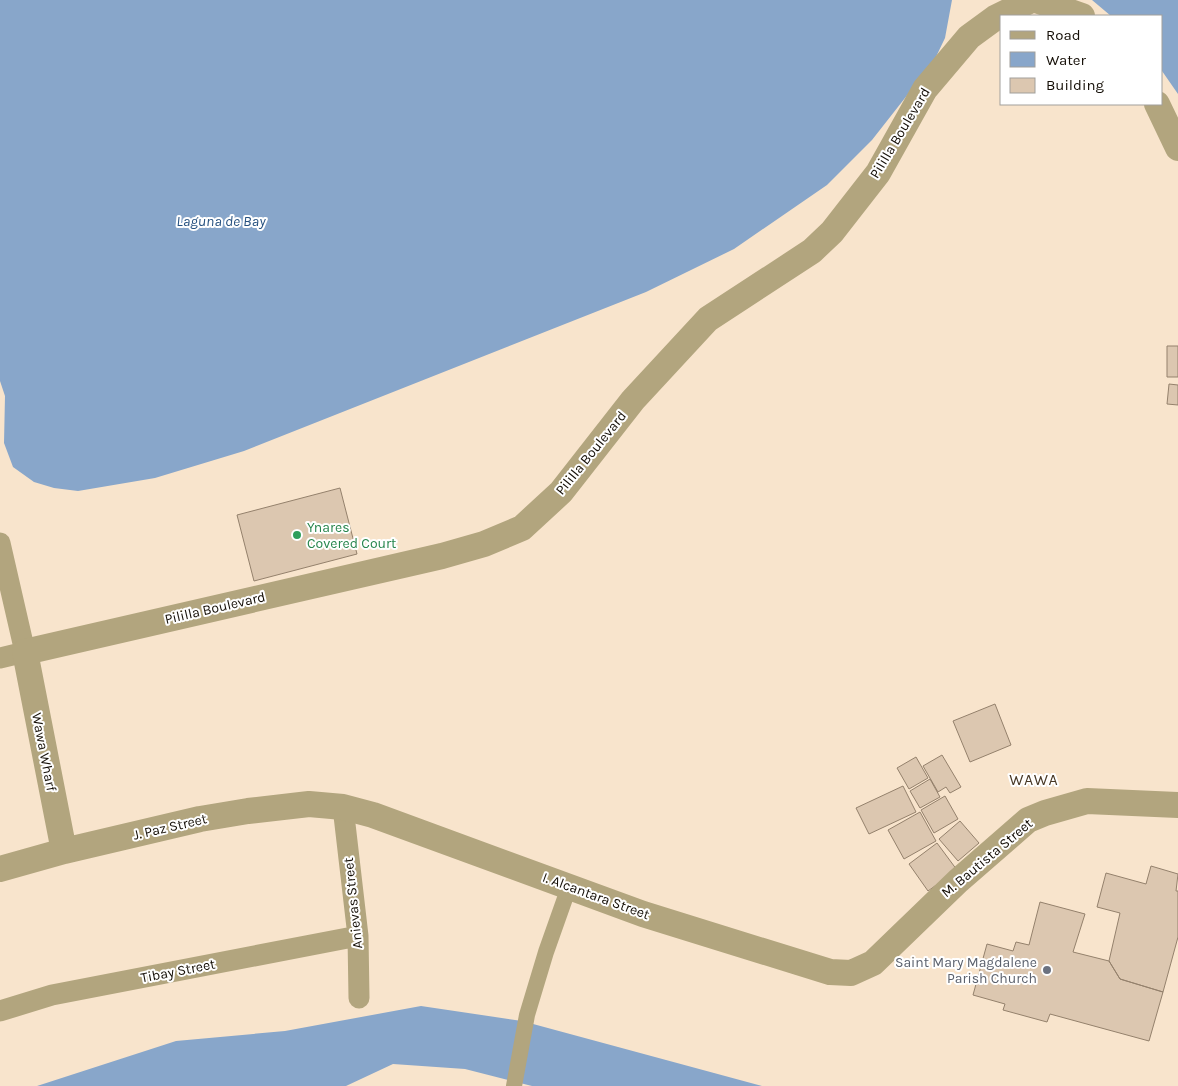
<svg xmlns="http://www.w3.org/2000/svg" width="1178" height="1086" font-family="Karla,sans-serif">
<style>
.water{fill:#88a6ca}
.building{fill:#dcc7b0;stroke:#94816c}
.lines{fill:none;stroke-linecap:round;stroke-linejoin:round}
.pedestrian{stroke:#b2a57e;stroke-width:16}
.minor{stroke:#b2a57e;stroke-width:21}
.tertiary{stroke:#b2a57e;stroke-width:26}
.leisure-dot{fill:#2e9e5b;stroke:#fff;stroke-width:2}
.worship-dot{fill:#6b7280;stroke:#fff;stroke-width:2}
.labels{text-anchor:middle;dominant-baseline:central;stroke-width:4;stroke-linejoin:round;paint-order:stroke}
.street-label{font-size:14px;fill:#140e06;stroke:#fff}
.leisure-label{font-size:14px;fill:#27864d;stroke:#fff;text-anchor:start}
.worship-label{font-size:14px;fill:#5b616d;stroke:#fff;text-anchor:end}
.water-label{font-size:15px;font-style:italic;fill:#275281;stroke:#fff}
.quarter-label{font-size:16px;letter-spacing:1px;fill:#483825;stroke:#fff}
</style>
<rect width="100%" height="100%" fill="#f8e4cc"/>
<path class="water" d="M0 0H952L945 38 934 61 872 140 827 185 734 249 646 292 244 451 155 478 78 491 54 488 34 482 13 467 4 443 5 396 0 381Z
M1092 0H1178V94L1162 71V16H1111Z
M421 1006 522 1021 762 1086H532L465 1069 393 1064 346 1086H37L176 1041 285 1031Z"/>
<path class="building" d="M1167 346H1178V377H1167Z
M1169 384 1178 385V405L1167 404Z
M340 488 357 554 254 581 237 515Z
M995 704 1011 745 970 762 953 721Z
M942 755 961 787 950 793 946 787 938 792 923 766Z
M916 757 928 778 909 789 897 768Z
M930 779 940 797 920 808 910 791Z
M903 786 916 812 869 834 856 808Z
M945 796 958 819 934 833 921 810Z
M920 812 936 841 904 859 888 830Z
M960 821 979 843 958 861 939 839Z
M937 843 957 870 928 891 909 864Z
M1151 866 1178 874 1176 891H1178V937L1163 992 1120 979 1109 961 1120 913 1097 907 1106 873 1146 884Z
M1040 902 1085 914 1073 952 1109 961 1120 979 1163 992 1149 1041 1050 1014 1047 1022 1003 1010 1005 1004 973 995 987 944 1013 951 1016 942 1029 945Z"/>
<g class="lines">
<path class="pedestrian" d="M514 1086 527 1015 546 952 569 887"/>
<path class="minor" d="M0 543 25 652 0 658
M343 807 358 936 359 998
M0 1011 52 995 358 936"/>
<path class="tertiary" d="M1036 0 1082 16
M1157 104 1178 148
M64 851 25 652 442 556 484 544 522 528 561 492 633 400 708 319 812 251 832 232 878 173 925 89 969 37 995 18 1031 0
M0 869 64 851 200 819 248 811 309 804 343 807 373 815 643 914 830 972 851 973 873 963 958 881 1028 820 1045 813 1087 801 1178 805"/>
</g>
<circle class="leisure-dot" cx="297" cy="535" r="5"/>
<circle class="worship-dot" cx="1047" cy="970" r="5"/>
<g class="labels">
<g class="street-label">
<text transform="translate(900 133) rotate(-59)">Pililla Boulevard</text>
<text transform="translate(591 453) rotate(-51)">Pililla Boulevard</text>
<text transform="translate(215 608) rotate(-13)">Pililla Boulevard</text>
<text transform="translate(44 752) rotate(79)">Wawa Wharf</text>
<text transform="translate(170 827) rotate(-13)">J. Paz Street</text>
<text transform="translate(987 858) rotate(-40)">M. Bautista Street</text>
<text transform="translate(596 896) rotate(20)">I. Alcantara Street</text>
<text transform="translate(353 903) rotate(-96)">Anievas Street</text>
<text transform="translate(178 971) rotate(-11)">Tibay Street</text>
</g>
<g class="leisure-label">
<text x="307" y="527">Ynares<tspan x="307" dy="16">Covered Court</tspan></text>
</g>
<g class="worship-label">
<text x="1037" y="962">Saint Mary Magdalene<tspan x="1037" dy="16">Parish Church</tspan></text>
</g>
<g class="water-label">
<text x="221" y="221">Laguna de Bay</text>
</g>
<g class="quarter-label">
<text x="1034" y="779">WAWA</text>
</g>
</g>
<rect x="1000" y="15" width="162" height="90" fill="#ffffff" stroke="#a19f9b"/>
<rect x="1010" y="31" width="25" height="8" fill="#b2a57e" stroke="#a19f9b"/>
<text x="1046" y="40" font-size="15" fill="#140e06">Road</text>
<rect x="1010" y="52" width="25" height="15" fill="#88a6ca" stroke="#a19f9b"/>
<text x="1046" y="65" font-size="15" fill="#140e06">Water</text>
<rect x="1010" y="78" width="25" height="15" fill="#dcc7b0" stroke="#a19f9b"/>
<text x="1046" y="90" font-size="15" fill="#140e06">Building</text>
</svg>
